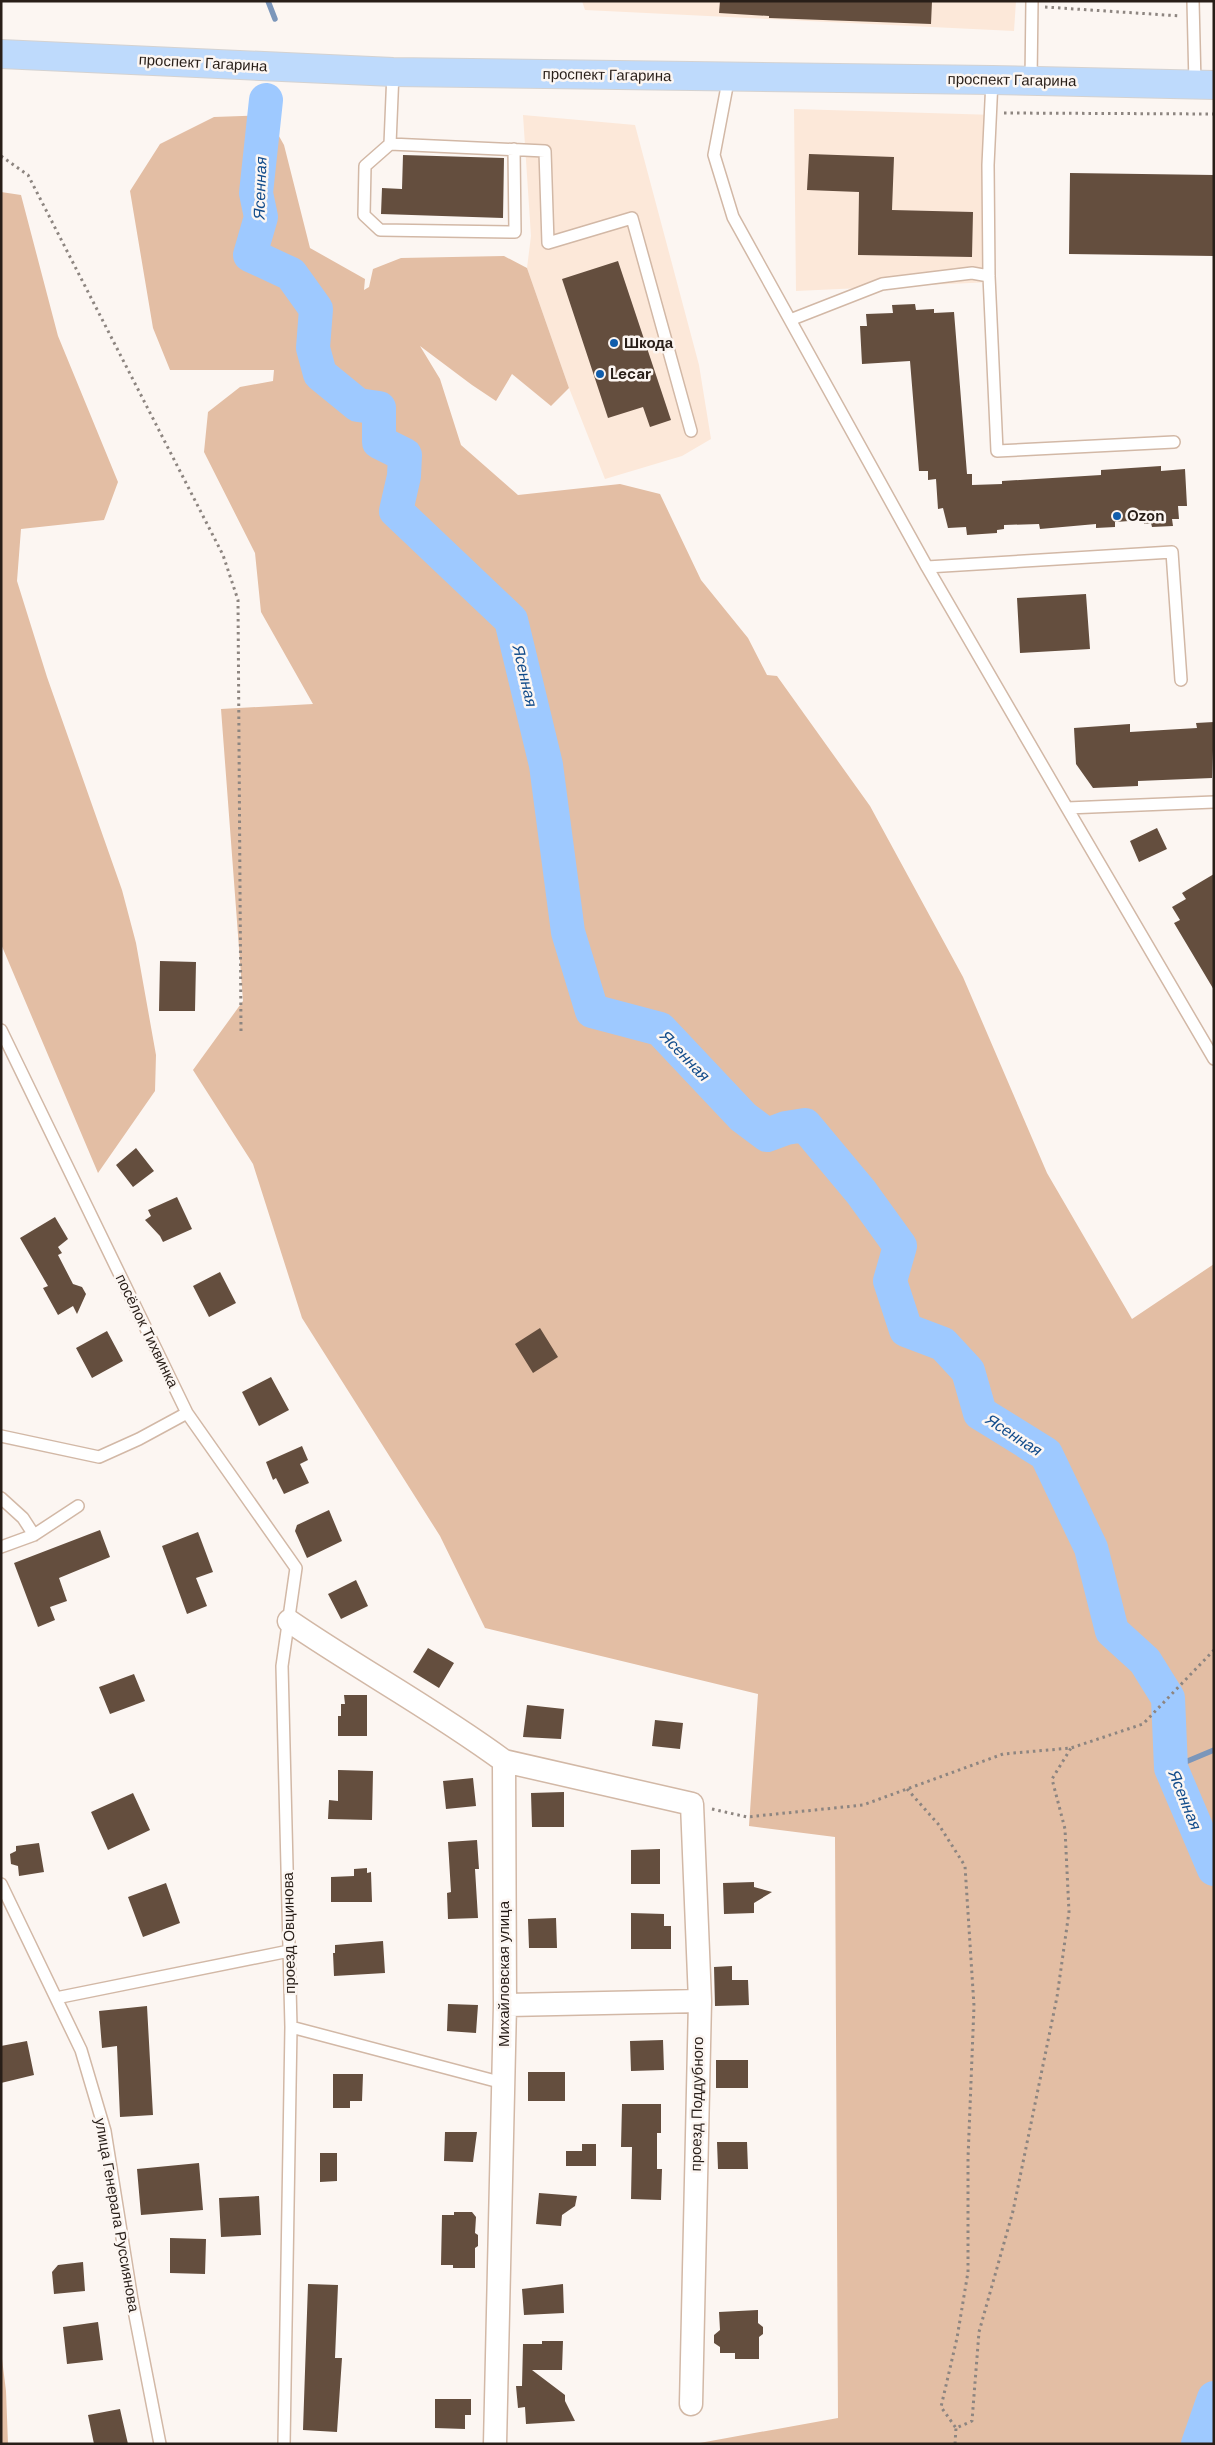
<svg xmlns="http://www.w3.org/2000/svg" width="1215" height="2445" font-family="'DM Sans',sans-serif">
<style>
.built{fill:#fce8d9}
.green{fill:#e3bea4}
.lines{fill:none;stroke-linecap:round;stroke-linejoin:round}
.stream{stroke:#7b96ba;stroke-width:5.5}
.river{stroke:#9ec9ff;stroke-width:34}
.building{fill:#644e3e}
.service-casing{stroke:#d2b8a6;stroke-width:14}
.minor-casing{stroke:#d2b8a6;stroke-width:25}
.primary-casing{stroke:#d4d2d1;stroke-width:30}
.path{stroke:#8d8580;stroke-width:3;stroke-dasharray:2.5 4;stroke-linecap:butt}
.service{stroke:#fff;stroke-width:11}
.minor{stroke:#fff;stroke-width:22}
.primary{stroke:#bedafc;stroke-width:28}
.poi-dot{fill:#105dac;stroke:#fcf6f2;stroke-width:2}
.labels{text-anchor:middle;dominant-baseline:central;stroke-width:5;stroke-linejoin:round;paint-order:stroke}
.street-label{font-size:15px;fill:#281e18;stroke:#fcf6f2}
.poi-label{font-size:15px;font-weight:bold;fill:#281e18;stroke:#fcf6f2;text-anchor:start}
.water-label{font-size:16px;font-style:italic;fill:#114b8a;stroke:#fcf6f2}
</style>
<rect width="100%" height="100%" fill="#fcf6f2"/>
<path class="built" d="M582 1H1016L1014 31 585 10Z
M794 109 996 115 992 282 796 291Z
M523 115 635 125 699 365 711 439 682 456 605 479 569 388 527 268 531 236Z"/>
<path class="green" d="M267 115 284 145 310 248 365 279 364 290 369 287 373 269 401 258 504 256 527 268 569 388 551 406 512 374 496 401 472 385 420 346 440 379 461 445 518 495 620 484 660 494 701 580 748 638 767 675 777 676 870 806 963 977 1047 1173 1132 1319 1214 1264V2444H694L838 2418 835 1837 749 1826 758 1694 485 1628 440 1536 302 1318 253 1164 193 1070 243 1001 221 709 313 704 261 612 255 553 204 452 208 412 240 387 273 381 274 370H170L153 328 130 191 160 144 214 117Z
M1 192 21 195 58 336 118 482 104 520 21 529 17 581 47 677 122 890 136 943 156 1055 155 1091 98 1173 1 944Z
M1 2351 6 2391 8 2444H1Z"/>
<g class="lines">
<path class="stream" d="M268 1 275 19
M1171 1768 1214 1750"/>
<path class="river" d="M266 100 256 193 261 217 250 255 291 274 316 309 313 348 320 374 358 405 379 408V442L405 455 404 476 396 511 511 620 546 765 568 932 592 1011 660 1029 743 1117 767 1135 786 1128 805 1125 861 1192 900 1246 890 1281 906 1330 943 1344 968 1371 980 1413 1046 1454 1091 1548 1112 1631 1145 1661 1168 1698 1171 1768 1214 1869
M1198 2444 1214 2398"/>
</g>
<path class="building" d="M720 1H932L931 24 769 18V16L719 13Z
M809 154 894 157 892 210 973 212 972 257 858 255 859 192 807 190Z
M403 155 504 158 503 218 381 214 382 188 402 189Z
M1070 173 1214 175V256L1069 254Z
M618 261 671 420 650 427 643 407 608 418 562 279Z
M915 304 916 310 934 309V313L954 312 967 474H972V485L1002 484V481L1101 475V470L1161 466V471L1185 469 1187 506H1178L1179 519H1172L1173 526 1152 527 1151 523 1144 524V520L1115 522V527L1096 528V524L1040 529 1039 524 1004 525V529L997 530V533L967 535 966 527 948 528 943 508 938 509 936 479 928 480V471H919L910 361 862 364 860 326H867L866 314 893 313 892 305Z
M1086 594 1090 649 1020 653 1017 598Z
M1214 722 1212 778 1138 781V786L1093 788 1076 764 1074 728 1130 724V732L1197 728 1196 723Z
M1157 828 1167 849 1139 862 1130 841Z
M1214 874V990L1174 923 1180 920 1172 907 1186 899 1182 893Z
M160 961 196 962 195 1011H159Z
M136 1148 154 1171 133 1187 116 1165Z
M177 1197 192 1229 163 1242 160 1236 145 1220 151 1216 148 1210Z
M55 1217 68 1239 58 1247 62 1253 58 1255 73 1284 82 1287 86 1294 77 1314 73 1306 58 1315 43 1288 48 1286 20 1238Z
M220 1272 236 1303 209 1317 193 1286Z
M540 1328 558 1357 533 1373 515 1344Z
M107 1331 123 1361 92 1378 76 1348Z
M271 1377 289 1410 259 1426 242 1392Z
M302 1446 308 1460 300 1464 309 1483 284 1494 276 1478 273 1480 266 1462Z
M329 1510 342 1541 307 1558 295 1531 297 1525Z
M100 1530 110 1557 59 1578 67 1601 50 1607 55 1620 38 1627 14 1563Z
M198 1532 213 1572 196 1578 207 1606 187 1614 162 1546Z
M356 1580 368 1606 341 1619 328 1594Z
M428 1648 454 1663 439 1688 413 1672Z
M134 1674 145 1701 110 1714 99 1687Z
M344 1695H367V1736H338V1716H341V1704H345Z
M527 1705 564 1709 561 1739 523 1737Z
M655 1720 683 1723 680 1749 652 1746Z
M338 1770 373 1771 372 1820 328 1819 329 1800 338 1801Z
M473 1778 476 1806 446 1809 443 1781Z
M564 1792V1827H532L531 1793Z
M133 1793 150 1830 108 1850 91 1812Z
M477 1840 479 1869H475L478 1918 448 1919 447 1893 451 1892 448 1842Z
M39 1843 44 1872 19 1876 18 1866 11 1864 10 1854 16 1851V1846Z
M660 1849V1884H631V1850Z
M367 1868V1873L371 1872 372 1902H331V1877L354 1876V1869Z
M754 1882V1887L772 1892 754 1903V1913L724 1914 723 1883Z
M166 1883 180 1923 143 1937 128 1897Z
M631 1913 664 1914V1926H671V1949H631Z
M556 1918 557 1948H529L528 1919Z
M383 1941 385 1973 334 1976 333 1953H335V1945Z
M732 1966V1980H748L749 2005 715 2006 714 1967Z
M448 2004 478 2005 476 2033 447 2031Z
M147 2006 153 2115 120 2117 117 2046 102 2048 99 2011Z
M663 2040 664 2070 631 2071 630 2041Z
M27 2041 34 2075 1 2083V2046Z
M716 2060H748V2088H716Z
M528 2072H565V2101H528Z
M333 2074H363L362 2101H350V2108H333Z
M622 2104H661V2133H657V2169H662L661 2200 631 2199 632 2147H621Z
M445 2132H477L473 2162 444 2161Z
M717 2142H747L748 2169H718Z
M582 2144H596V2166H566V2151H582Z
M320 2153H337V2181L320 2182Z
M199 2163 203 2210 141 2215 137 2169Z
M539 2193 577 2196 575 2206 562 2215 561 2226 536 2224Z
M259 2196 261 2235 221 2237 219 2198Z
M454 2212H472L476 2217 475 2233 478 2235V2246L475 2248V2268H453V2265H441L442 2215H454Z
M170 2238 206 2239 205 2274 170 2273Z
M83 2262 85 2291 54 2294 52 2272 58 2265Z
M308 2284 338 2285 335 2358H342L337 2432 303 2430Z
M563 2284 564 2313 524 2315 522 2289Z
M758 2310V2323L763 2327V2334L759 2337V2359H735V2353H720V2347L714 2343V2335L720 2330 719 2312Z
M98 2322 103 2360 67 2364 63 2327Z
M542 2341H563L562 2370H532L565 2395V2401L575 2421 526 2424 525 2407 518 2408 516 2386H522L523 2344H542Z
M435 2399H471V2415H465V2429L435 2428Z
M120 2409 128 2444H94L88 2415Z"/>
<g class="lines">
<defs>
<path id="service" d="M1193 1 1195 84
M393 72 390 144 365 166 364 215 380 230 515 232 514 149
M729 76 714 155 733 217 927 567 1172 552 1181 680
M992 80 988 165 989 276 997 451 1174 442
M1031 81 1032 1
M390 144 545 151 548 243 632 218 691 431
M790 320 882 284 972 273 989 276
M927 567 1067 808
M1214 802 1067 808 1214 1059
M1 1030 187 1413 296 1568 282 1666 291 2027 503 2083
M1 1436 99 1457 139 1439 187 1413
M1 1498 23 1518 34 1535 1 1547
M34 1535 78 1506
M1 1884 81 2050 105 2131 132 2300 160 2444
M56 1998 289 1951
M284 2444 291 2027"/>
<path id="minor" d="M289 1621C359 1669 435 1710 504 1761L505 2005 495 2444
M504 1761 692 1804 700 2001 691 2404
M505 2005 700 2001"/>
<path id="primary" d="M1 54 393 72 992 80 1214 85"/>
</defs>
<use href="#service" class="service-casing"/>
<use href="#minor" class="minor-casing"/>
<use href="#primary" class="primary-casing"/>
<path class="path" d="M1045 7 1181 16
M1004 113 1214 114
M1 156 28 175 223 555 238 600 241 1031
M907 1789 939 1825 965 1866 974 2006 968 2158V2272L957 2338 941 2407 956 2428 972 2421 979 2332 1013 2211 1057 1997 1069 1912 1065 1829 1052 1779 1071 1748
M712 1809 747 1817 863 1805 1003 1754 1071 1748 1143 1724 1214 1650
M955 2444 956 2428"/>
<use href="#service" class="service"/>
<use href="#minor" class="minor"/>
<use href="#primary" class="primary"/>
</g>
<g class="poi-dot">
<circle cx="614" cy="343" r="5"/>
<circle cx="600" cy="374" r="5"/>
<circle cx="1117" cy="516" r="5"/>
</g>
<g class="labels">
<g class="street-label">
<text transform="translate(203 63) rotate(3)">проспект Гагарина</text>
<text transform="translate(607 75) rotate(1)">проспект Гагарина</text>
<text transform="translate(1012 80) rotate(1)">проспект Гагарина</text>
<text transform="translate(147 1331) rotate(64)">посёлок Тихвинка</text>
<text transform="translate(289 1933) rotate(-91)">проезд Овцинова</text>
<text transform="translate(504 1974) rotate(-90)">Михайловская улица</text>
<text transform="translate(697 2104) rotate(-89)">проезд Поддубного</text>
<text transform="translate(117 2215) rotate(80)">улица Генерала Руссиянова</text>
</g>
<g class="poi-label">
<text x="624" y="343">Шкода</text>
<text x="610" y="374">Lecar</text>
<text x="1127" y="516">Ozon</text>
</g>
<g class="water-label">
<text transform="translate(260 188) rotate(-88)">Ясенная</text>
<text transform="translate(525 676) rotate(77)">Ясенная</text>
<text transform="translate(685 1056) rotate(46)">Ясенная</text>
<text transform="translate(1014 1435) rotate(33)">Ясенная</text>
<text transform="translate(1185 1800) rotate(68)">Ясенная</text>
</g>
</g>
<rect width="1215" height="2445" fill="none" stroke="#281e18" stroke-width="5"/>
</svg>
